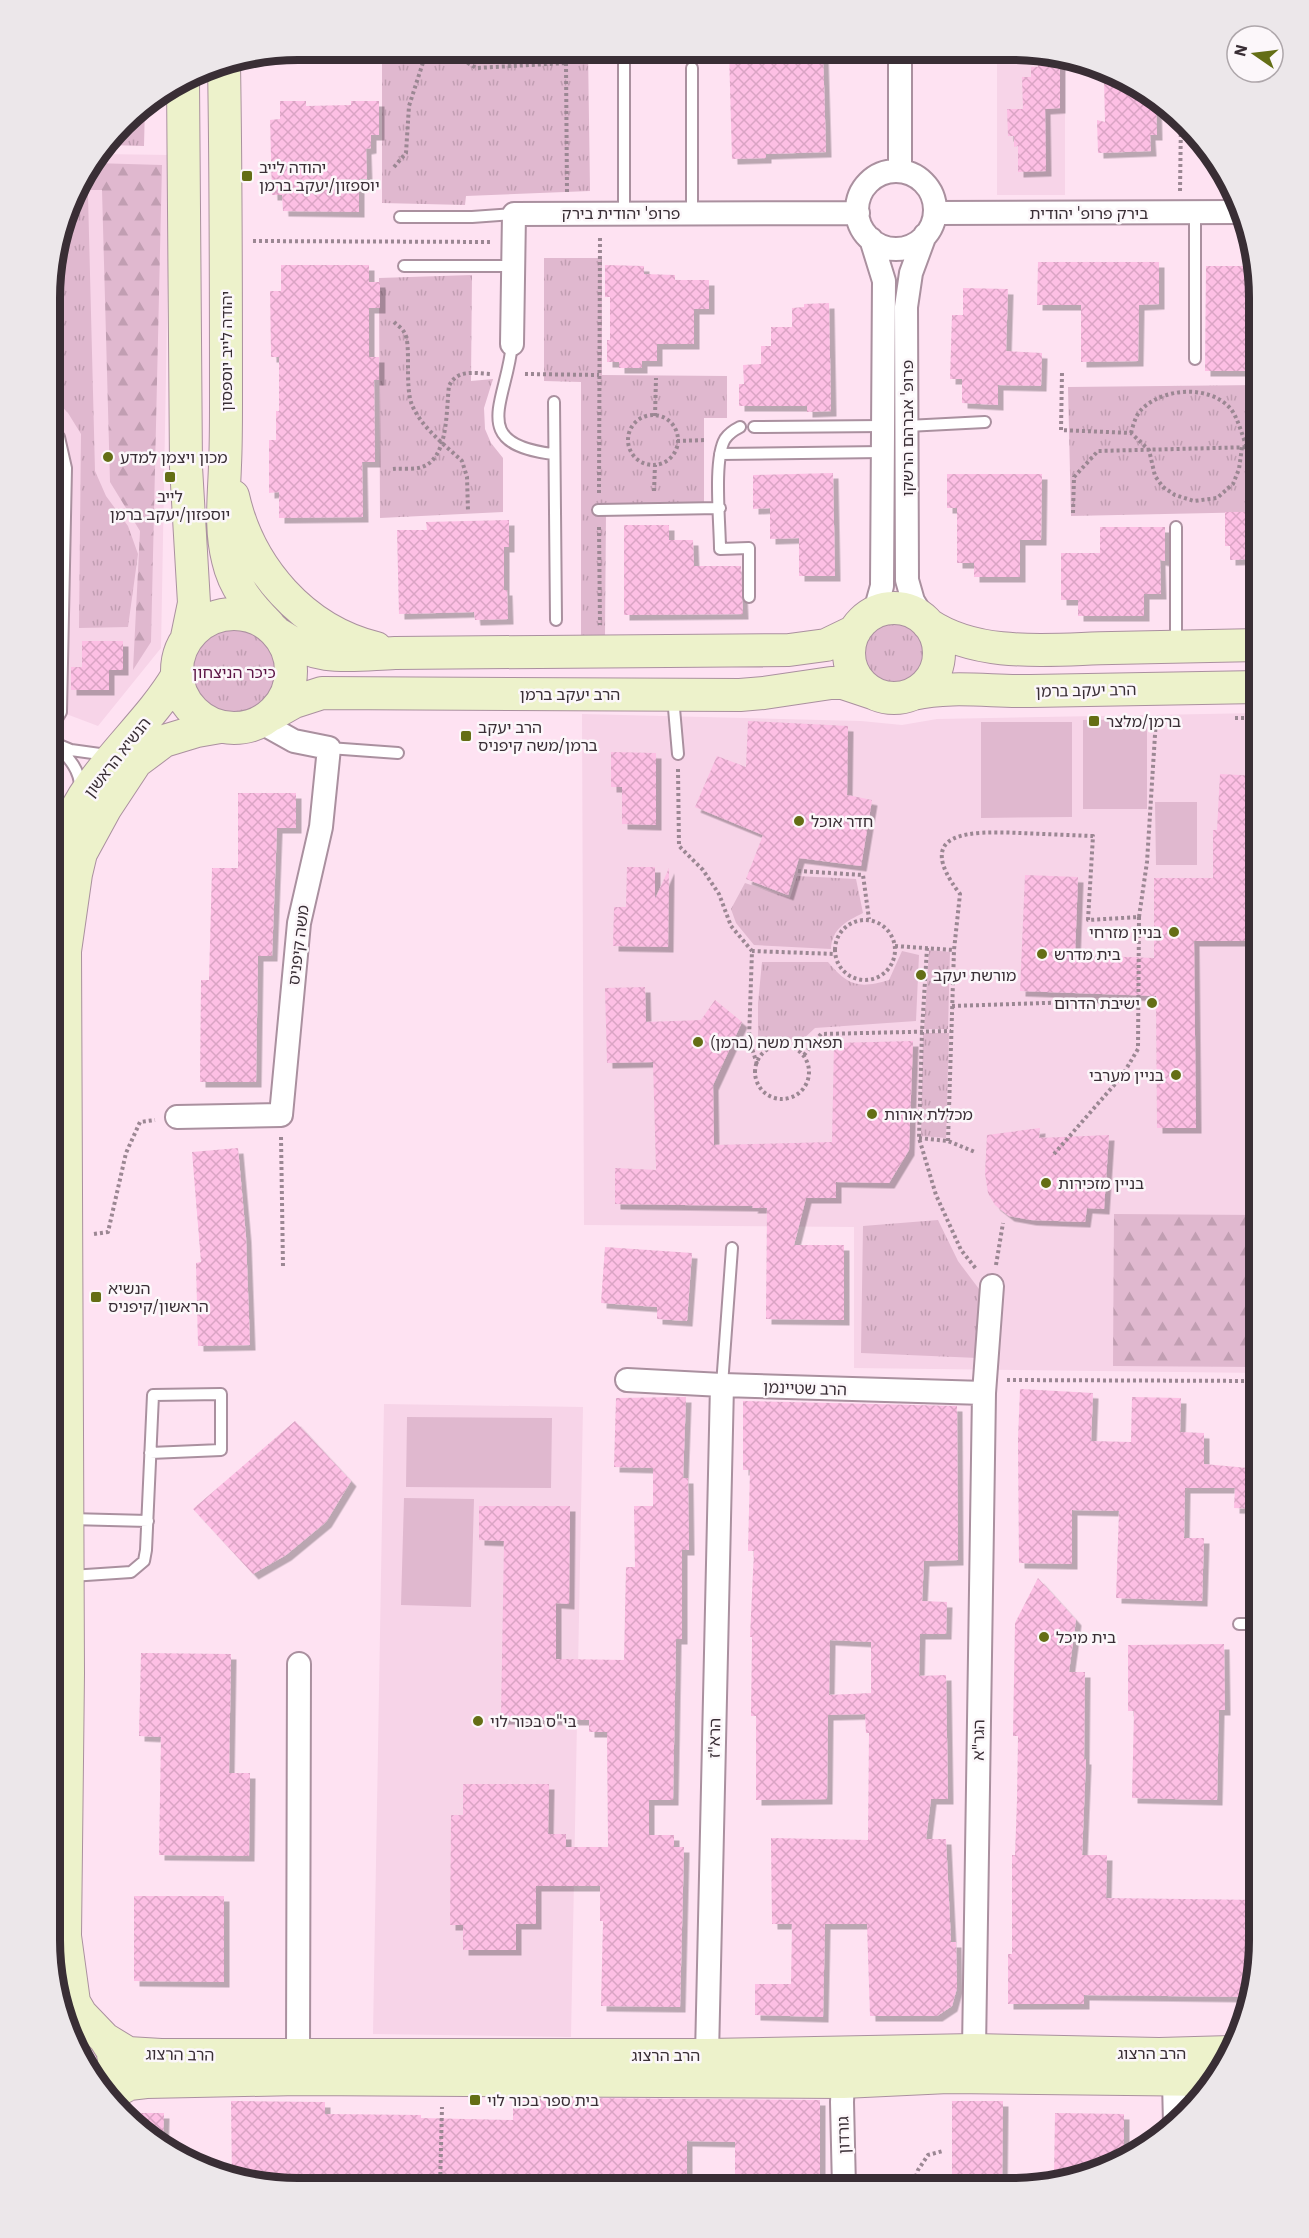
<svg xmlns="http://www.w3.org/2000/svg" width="1309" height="2238" font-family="'IBM Plex Sans','Noto Sans Hebrew',sans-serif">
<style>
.built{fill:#f7d4e8}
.grass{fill:url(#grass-tufts)}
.forest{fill:url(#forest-firs)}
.garden{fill:#e0b8cf}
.building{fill:url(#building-cross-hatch);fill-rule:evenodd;filter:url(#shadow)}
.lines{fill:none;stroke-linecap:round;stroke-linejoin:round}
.lane-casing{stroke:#aa909f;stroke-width:14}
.street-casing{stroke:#aa909f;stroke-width:26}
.secondary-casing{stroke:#aa909f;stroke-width:34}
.path{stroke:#9b8793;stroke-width:4;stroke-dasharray:3 3;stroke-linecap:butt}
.lane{stroke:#fff;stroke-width:10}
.street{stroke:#fff;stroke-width:22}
.secondary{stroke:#edf2cb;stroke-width:32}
.poi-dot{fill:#646e15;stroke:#fcf7fa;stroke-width:2}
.labels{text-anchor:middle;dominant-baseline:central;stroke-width:5;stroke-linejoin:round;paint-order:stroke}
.poi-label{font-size:16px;fill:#392e35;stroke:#fcf7fa;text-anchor:start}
.street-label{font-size:16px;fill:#392e35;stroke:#fcf7fa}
.park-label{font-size:16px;fill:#5c1546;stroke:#fcf7fa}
.rim{fill:none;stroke:#392e35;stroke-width:8}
</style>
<defs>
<pattern id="grass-tufts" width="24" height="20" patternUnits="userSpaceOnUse" patternTransform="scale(1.5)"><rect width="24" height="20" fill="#e0b8cf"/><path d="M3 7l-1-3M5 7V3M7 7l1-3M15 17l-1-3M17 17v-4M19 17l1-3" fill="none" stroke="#c19eb2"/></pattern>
<pattern id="forest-firs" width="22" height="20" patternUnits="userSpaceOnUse" patternTransform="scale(1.5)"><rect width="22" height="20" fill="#e0b8cf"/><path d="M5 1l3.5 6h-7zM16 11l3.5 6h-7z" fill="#c19eb2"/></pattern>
<pattern id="building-cross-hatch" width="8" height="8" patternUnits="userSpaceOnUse" patternTransform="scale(1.5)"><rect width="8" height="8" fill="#fdbfe4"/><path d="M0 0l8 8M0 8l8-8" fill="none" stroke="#daa4c4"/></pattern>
<filter id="shadow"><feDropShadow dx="5.5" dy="5.5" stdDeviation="0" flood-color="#0004"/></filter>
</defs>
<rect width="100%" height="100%" fill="#fee2f2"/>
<path class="built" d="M997 52H1044L1065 57V195H997Z
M101 154 170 155 161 648 98 726 61 712 51 715 52 266 75 188Z
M1259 713V1373L854 1368V1227L584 1225 582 714 861 721 902 725 937 719Z
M384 1404 583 1407 571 2037 373 2034Z"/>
<path class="grass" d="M382 50H588L590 191 466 196 465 205 382 203Z
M145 105 144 146 108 145 134 111Z
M73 195H88L95 471 106 496 128 526 138 554 128 627 79 628 81 434 68 413 53 397V263Z
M544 258H602V375L727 376V418H704V513H606L605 637 581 636V382L544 381Z
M472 275 471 381 493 379 484 408 485 429 491 443 503 458V512L380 518 379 278Z
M1259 385V512L1071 516 1068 387Z
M859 652a37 37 0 1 1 74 0a37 37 0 1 1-74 0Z
M189 672a45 45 0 1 1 90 0a45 45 0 1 1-90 0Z
M797 876 856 879 863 913C845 922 832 929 831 949L754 945 736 923 731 909 745 883 790 898Z
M929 950 950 952 948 1029H924Z
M902 951 919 955 916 1021 815 1028 799 1043 778 1040 758 1043V1003L762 962H828C848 986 859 989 889 980Z
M923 1033H949L946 1138 921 1136Z
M938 1220 958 1261 982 1293 978 1358 861 1353 863 1226Z"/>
<path class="forest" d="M94 163 162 165 151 642 133 670 140 531 110 482 102 190H75Z
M1114 1214 1259 1215V1367L1113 1366Z"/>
<path class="garden" d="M1147 719V809H1083V720Z
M981 722H1072V817L981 818Z
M1155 802H1197V865H1156Z
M407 1417 552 1418 551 1488 406 1487Z
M404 1498 474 1499 471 1607 401 1605Z"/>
<path class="building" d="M729 51H823L826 152 766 154V158L732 159Z
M1038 52 1060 56V108L1045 109 1046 171 1018 172V146L1014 147V136H1008L1007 109H1023L1022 77H1031V67H1038Z
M1125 79 1156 97 1157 135H1150L1151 151 1098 153 1097 120 1105 122 1104 80Z
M280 101H306V106L351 105V101H379V135H371V148L366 149 367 179H359V212L283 211 282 195H272L270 120 280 119Z
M1038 262H1159V304L1139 305 1138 361 1081 362V305H1037Z
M281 265H369V282H380V308H369V357H379V380H374L375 462H362L363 517 279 518V492L269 493V440H276V411H279V357H271L270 291H281Z
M605 265 644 266V274L675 275V280H709V309H694V344H657V361H642V368H619V362H607V340H610V297H605Z
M1206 266H1253L1260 298 1259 371H1205Z
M963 288 1008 289 1006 351 1042 353 1041 386 998 385V405L962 403V379H950L952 315H963Z
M829 303 831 411 807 412V406H739V384H744L743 365 761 364V346H771V327H792V308L804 307V304Z
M833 473 835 576H799V538L770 539V508L753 509V475Z
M947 474H1042L1041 540H1020V577H974V563H957V508H947Z
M1225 512H1259V559L1230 560V546H1225Z
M509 520V547H504V590H507L508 619 475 620 474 612 399 614 397 530H427L426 522Z
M624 525H669V540H693L694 566H741L743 614 624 615Z
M1100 527H1165V561L1160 560 1161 594H1144V616H1078V600H1061V553H1100Z
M82 641H123V670H109V690H71V667H82Z
M748 721 848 726 847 795 872 800 861 866 799 858 788 895 746 879 763 835 695 807 717 756 746 767Z
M611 752 656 753V825L622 824V787H611Z
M1220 774 1259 776V941H1194L1196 1128H1157L1156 996 1020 991 1025 875 1078 877 1075 955 1154 958V878H1213V830H1217Z
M238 793H296V828H277L272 956H258L256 1082H200L201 980H209L212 868H238Z
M627 867H655V899L669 868 668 947 613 946 614 907H626Z
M645 987 646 1022 701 1020 715 1000 742 1022 713 1085 714 1145 832 1142 834 1043 913 1041 909 1150 889 1183 836 1182V1198H806L794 1245H844V1320L766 1319 767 1208H752L753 1206 615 1204V1168L656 1170 653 1062 607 1063 605 988Z
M1040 1128 1039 1138 1109 1135 1104 1209 1087 1208 1085 1222 1031 1220 1009 1216 995 1205 988 1193 985 1173 987 1135Z
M238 1148 246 1237 250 1345 198 1346 196 1263 201 1262 192 1152Z
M605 1247 692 1253 687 1321 657 1319V1307L601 1303Z
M1020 1389 1093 1393 1091 1441 1131 1442 1132 1397 1181 1398 1180 1432 1204 1433V1464L1259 1469V1509L1234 1508 1235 1488H1185L1184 1538H1204L1202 1601 1116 1598 1119 1511 1072 1510V1564L1019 1563 1018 1439Z
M686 1397 683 1478H688L689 1550H682V1639H676L673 1800H649V1835H674V1847H684L680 2007 601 2006 603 1921H600V1886H536V1924H516V1950H463V1925H450L451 1815H463V1784H549L548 1834H566V1847H608L607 1732H589V1720L501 1719 504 1541 479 1540V1506H570L569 1604 556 1603V1659L624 1660 626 1567H635L634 1506H653V1468L614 1467 616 1398Z
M743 1401 957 1406 958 1560 924 1561 922 1601 947 1602 946 1634H920L919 1676 946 1675 948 1799H931L926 1839H946L951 1942H956L957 1988 952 2006 937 2016H870L867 1924H825L823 2017 755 2015V1984H791L792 1924H772L771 1838 868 1840 869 1733H866L865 1714 828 1715 827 1799 756 1800V1716H751L752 1637H750L754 1551H748L750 1470H743ZM830 1640 871 1642V1693L829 1695Z
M295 1421 351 1481 326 1522 286 1555 253 1574 193 1509Z
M1038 1578 1076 1620 1069 1672H1085L1084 1759H1086L1082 1855H1107L1106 1898 1259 1900V1957L1250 1997 1084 1995V2004H1008V1954H1012V1855H1015L1017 1800 1018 1736H1013L1015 1623Z
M1224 1644 1225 1710H1219L1217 1800 1132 1798 1134 1711H1128V1645Z
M141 1653 231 1654 229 1773H250L249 1856 159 1855 161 1737 139 1736Z
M134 1896H224V1982L134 1981Z
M572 2098 820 2100V2188H735V2142L687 2141V2188L386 2187V2178L325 2177 324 2187 266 2186 232 2177 231 2101 325 2102V2114L421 2115V2118L513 2120V2099Z
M952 2101H1003L1002 2188H952Z
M122 2113H164L163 2147 147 2137Z
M1055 2113 1124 2114V2159L1106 2170 1054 2180Z"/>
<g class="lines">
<defs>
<path id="lane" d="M1195 212V359
M624 213V50
M692 213V68
M400 217H472L514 214
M404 266H513
M512 344C507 401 467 444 553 454
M554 402 556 620
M907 426 985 422
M740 427C734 430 729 433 725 439 713 459 720 524 720 549L749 548V597
M754 427 884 426
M720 454 883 452
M598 510 720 508
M1176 527V643
M673 697 678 754
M51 729 61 712 66 468 59 437 51 430
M52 742 71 750 107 755
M57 746C69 758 81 771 80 789
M329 748 398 753
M722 1385 732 1248
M70 1519 148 1521
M71 1576 131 1572 144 1561 146 1550 153 1395 221 1394V1450L150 1453
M1239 1624H1259"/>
<path id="street" d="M900 51V171
M857 210a39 39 0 1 1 78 0a39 39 0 1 1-78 0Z
M935 213 1243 212
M512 344 514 214 858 213
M870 615 877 604 882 586 884 281 871 239
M924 619 913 601 907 580 906 307 911 273 925 235
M177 1117 281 1115 299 923 321 827 329 748 294 741 260 722
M627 1380 722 1385 984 1393
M298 2054 299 1664
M963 2061 974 2050 984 1393 992 1286
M717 2066 707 2055 722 1385
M1167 2068 1174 2080 1175 2125
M844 2188 842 2102 843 2082 856 2073"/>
<path id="secondary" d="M224 64C226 177 226 289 226 401 226 423 226 444 225 465 224 497 220 529 228 560 234 587 250 606 269 625
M183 81 186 467 194 603 187 637
M233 496C249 568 303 630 376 648
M849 653a45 45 0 1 1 90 0a45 45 0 1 1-90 0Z
M177 671a57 57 0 1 1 114 0a57 57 0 1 1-114 0Z
M928 624C980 659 1052 649 1112 648 1161 647 1210 646 1259 645
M278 634C319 662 348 655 395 653L789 650 826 645 855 631
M913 694C952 685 992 692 1031 691 1107 690 1183 688 1259 687
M271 715 294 702 322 693 740 695 764 693 831 683H843L873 693
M59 878C60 863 61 847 66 833 86 773 145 730 177 676
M105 2039 128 2053 161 2055H707L974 2050 1159 2054 1231 2052
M105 2095 114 2078 115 2064 112 2050 105 2039 81 2014 74 2002 65 1936 68 1673 65 951 76 874 81 853 105 809 136 762 164 741 197 731 220 727
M106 2097 129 2084 146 2082 299 2079 843 2082 948 2077 1215 2080"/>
</defs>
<use href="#lane" class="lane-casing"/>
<use href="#street" class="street-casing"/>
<use href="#secondary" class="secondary-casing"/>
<path class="path" d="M447 50 476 68 566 63
M394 167 406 153 409 106 427 50
M1180 191 1181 119
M567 192 566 63 575 55V50
M253 241 492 242
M394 322C397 325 402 328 404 332 412 343 404 385 412 405 422 428 445 445 462 461L467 477 468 511
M1062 373 1061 430 1131 433 1149 450 1155 476 1163 487 1175 495 1194 501 1217 498 1233 484 1239 469 1242 447
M525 374 599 375
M628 440a25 25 0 1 1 50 0a25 25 0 1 1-50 0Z
M655 416 656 378
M1131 433C1133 426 1135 417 1140 411 1161 388 1208 384 1230 408 1238 417 1242 436 1247 447
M677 441 707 440
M393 469C402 468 414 470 422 467 449 458 446 409 449 386 457 369 474 373 491 374
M654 491 655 465
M599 493 600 236
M1073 513 1074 477 1098 451 1255 447 1259 451
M599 527 600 625
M1235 718H1259
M678 769 679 846 703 870 719 894 731 926 752 951
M798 871 863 875 869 919
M1139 917 1147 862 1156 719
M835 950a30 30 0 1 1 60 0a30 30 0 1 1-60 0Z
M895 946 954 950
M927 948 922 1031 919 1138 936 1195 961 1250 977 1270
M952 1006 1138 1000
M755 1072a27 27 0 1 1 54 0a27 27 0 1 1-54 0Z
M804 1055 821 1034 951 1031
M757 1064 749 1039 752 951 835 954
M281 1137 283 1266
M919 1138 948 1141 975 1152
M948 1141 954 950 960 894C911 830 971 831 1020 833 1044 834 1069 835 1093 836L1088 920 1139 917 1138 1049 1122 1076 1054 1154
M94 1234 108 1232 126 1153 140 1122 155 1120
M996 1265 1003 1223
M1007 1380 1259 1381
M440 2187 442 2107
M912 2188 918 2170 928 2155 943 2151"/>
<use href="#lane" class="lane"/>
<use href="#street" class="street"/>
<use href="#secondary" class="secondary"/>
</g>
<g class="poi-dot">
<rect x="241" y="170" width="12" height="12" rx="3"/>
<circle cx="108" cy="457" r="6"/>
<rect x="164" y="471" width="12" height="12" rx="3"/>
<rect x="1088" y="715" width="12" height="12" rx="3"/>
<rect x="460" y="730" width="12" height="12" rx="3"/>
<circle cx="799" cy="821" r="6"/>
<circle cx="1174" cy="932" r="6"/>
<circle cx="1042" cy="954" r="6"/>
<circle cx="921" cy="975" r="6"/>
<circle cx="1152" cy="1003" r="6"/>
<circle cx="698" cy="1042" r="6"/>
<circle cx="1176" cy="1075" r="6"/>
<circle cx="872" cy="1114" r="6"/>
<circle cx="1046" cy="1183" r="6"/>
<rect x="90" y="1291" width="12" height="12" rx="3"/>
<circle cx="1044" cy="1637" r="6"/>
<circle cx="478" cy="1721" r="6"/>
<rect x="469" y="2094" width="12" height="12" rx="3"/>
</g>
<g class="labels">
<g class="poi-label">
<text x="259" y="167">יהודה לייב<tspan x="259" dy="18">יוספזון/יעקב ברמן</tspan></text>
<text x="120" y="457">מכון ויצמן למדע</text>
<text x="170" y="496" text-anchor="middle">לייב<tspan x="170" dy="18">יוספזון/יעקב ברמן</tspan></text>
<text x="1106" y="721">ברמן/מלצר</text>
<text x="478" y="727">הרב יעקב<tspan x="478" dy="18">ברמן/משה קיפניס</tspan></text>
<text x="811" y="821">חדר אוכל</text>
<text x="1162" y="932" text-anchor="end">בניין מזרחי</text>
<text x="1054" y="954">בית מדרש</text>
<text x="933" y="975">מורשת יעקב</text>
<text x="1140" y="1003" text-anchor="end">ישיבת הדרום</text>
<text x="710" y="1042">תפארת משה (ברמן)</text>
<text x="1164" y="1075" text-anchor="end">בניין מערבי</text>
<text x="884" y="1114">מכללת אורות</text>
<text x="1058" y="1183">בניין מזכירות</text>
<text x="108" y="1288">הנשיא<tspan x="108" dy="18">הראשון/קיפניס</tspan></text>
<text x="1056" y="1637">בית מיכל</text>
<text x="490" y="1721">בי"ס בכור לוי</text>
<text x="487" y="2100">בית ספר בכור לוי</text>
</g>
<g class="street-label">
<text x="621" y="213">פרופ' יהודית בירק</text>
<text x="1089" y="213">בירק פרופ' יהודית</text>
<text transform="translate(226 351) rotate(-90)">יהודה לייב יוספסון</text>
<text transform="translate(907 428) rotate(-90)">פרופ' אברהם הרשקו</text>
<text transform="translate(1086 690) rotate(-1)">הרב יעקב ברמן</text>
<text x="570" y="694">הרב יעקב ברמן</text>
<text transform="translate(117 757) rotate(-52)">הנשיא הראשון</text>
<text transform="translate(298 945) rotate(-83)">משה קיפניס</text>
<text transform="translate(805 1388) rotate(2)">הרב שטיינמן</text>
<text transform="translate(714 1738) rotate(-89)">הרא"ז</text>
<text transform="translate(978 1740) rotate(-89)">הגר"א</text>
<text x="1152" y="2053">הרב הרצוג</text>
<text transform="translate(180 2054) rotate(1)">הרב הרצוג</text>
<text x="666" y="2055">הרב הרצוג</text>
<text transform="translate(843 2135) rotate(-92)">גורדון</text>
</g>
<g class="park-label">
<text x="234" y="672">כיכר הניצחון</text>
</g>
</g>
<path d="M0 0H1309V2238H0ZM298 60H1011A238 238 0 0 1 1249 298V1940A238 238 0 0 1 1011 2178H298A238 238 0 0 1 60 1940V298A238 238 0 0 1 298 60Z" fill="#ece7ea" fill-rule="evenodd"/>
<path class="rim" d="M298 60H1011A238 238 0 0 1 1249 298V1940A238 238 0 0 1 1011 2178H298A238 238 0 0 1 60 1940V298A238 238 0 0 1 298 60Z"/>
<g transform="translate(1255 54) rotate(284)"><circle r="28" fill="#fcf7fa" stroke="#aea7ab" stroke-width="1.5"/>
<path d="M0-4.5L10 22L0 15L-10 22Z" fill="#646e15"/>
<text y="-9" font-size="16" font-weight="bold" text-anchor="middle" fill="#392e35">N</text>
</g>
</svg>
